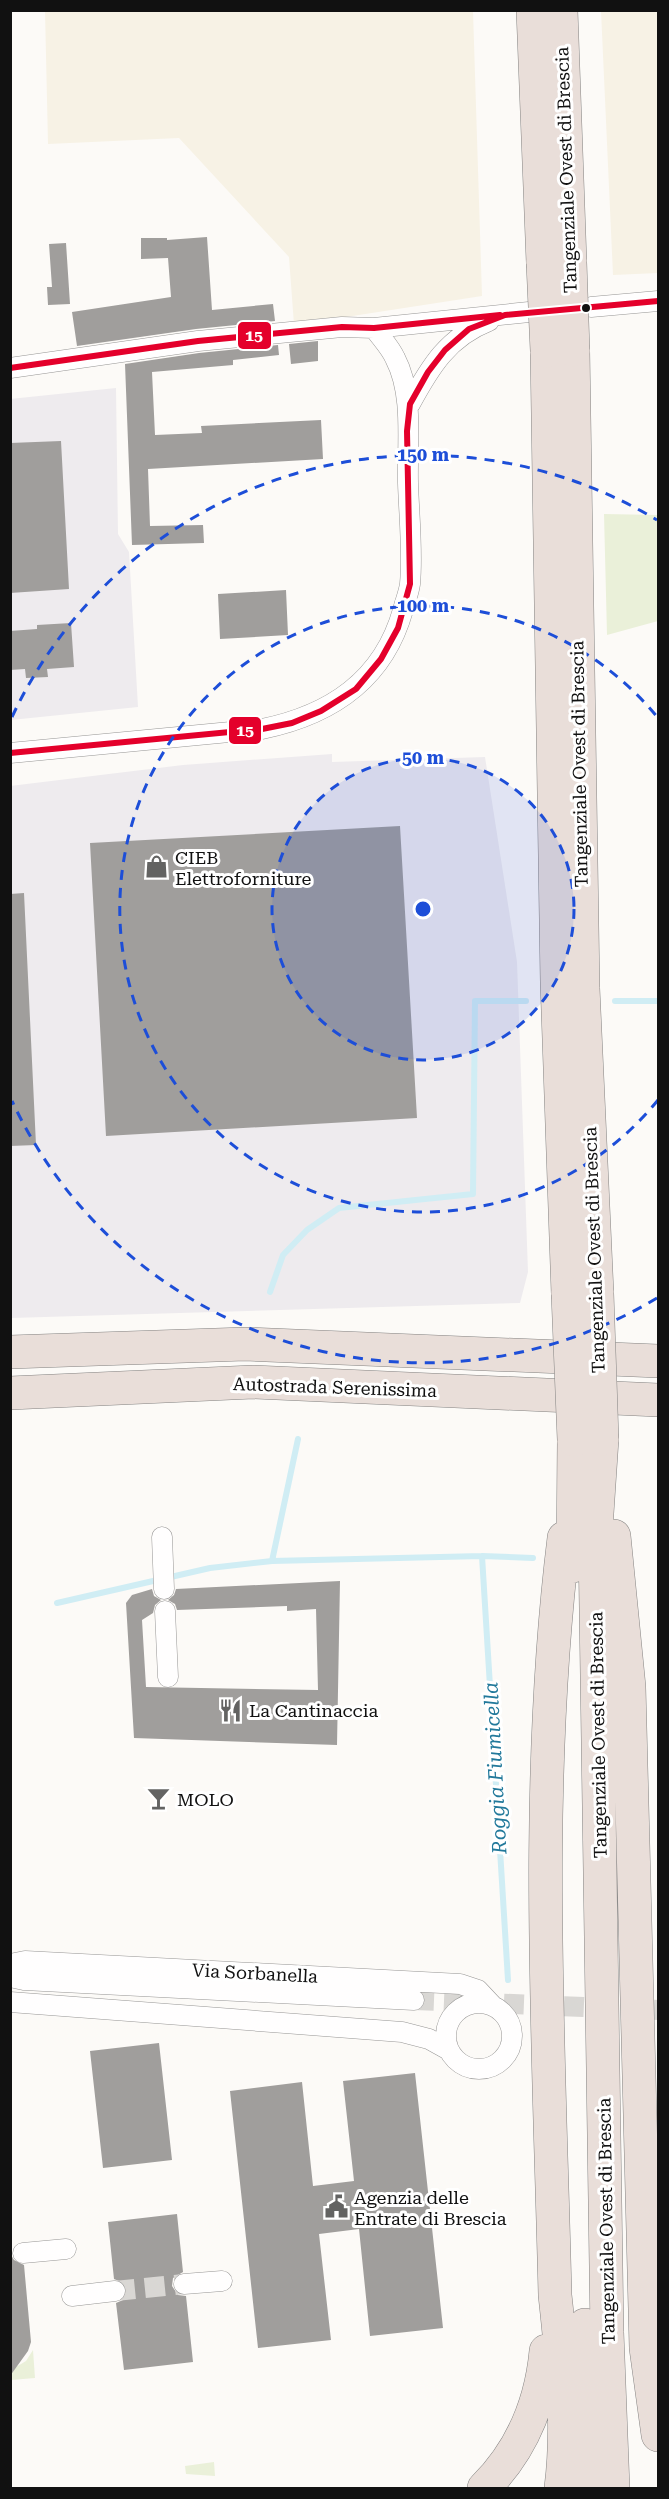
<svg xmlns="http://www.w3.org/2000/svg" width="669" height="2499" font-family="'Roboto Serif',serif">
<style>
.industrial{fill:#eeebee}
.farmland{fill:#f7f2e5}
.green{fill:#eaf0d9}
.lines{fill:none;stroke-linecap:round;stroke-linejoin:round}
.stream{stroke:#d0edf4;stroke-width:6}
.building{fill:#a09e9c}
.street-tunnel{stroke:#d9d7d4;stroke-width:20;stroke-dasharray:20 10;stroke-linecap:butt}
.street-casing{stroke:#979695;stroke-width:21}
.highway-casing{stroke:#848382;stroke-width:34}
.street{stroke:#fffefe;stroke-width:20}
.highway{stroke:#e9ded9;stroke-width:33}
.highway-bridge-casing{stroke:#848382;stroke-width:34;stroke-linecap:butt}
.highway-bridge{stroke:#e9ded9;stroke-width:33}
.bus-1-casing{stroke:#fff;stroke-width:10}
.bus-1{stroke:#e4002b;stroke-width:6}
.ring{fill:none;stroke:#1d4ed8;stroke-width:3;stroke-dasharray:10 8}
.bus-dot{fill:#111;stroke:#fff;stroke-width:2}
.labels{text-anchor:middle;dominant-baseline:central;stroke-width:6;stroke-linejoin:round;paint-order:stroke}
.street-label{font-size:18px;fill:#111;stroke:#fff}
.poi-label{font-size:18px;fill:#111;stroke:#fff;text-anchor:start}
.water-label{font-size:20px;font-style:italic;fill:#22799b;stroke:#fff}
.centre{fill:#1d4ed8;stroke:#fff;stroke-width:3}
.ring-label{font-size:18px;text-anchor:middle;font-weight:bold;fill:#1d4ed8;stroke:#fff;stroke-width:6;stroke-linejoin:round;paint-order:stroke}
.line-badge{stroke:#fff;stroke-width:2}
.badge-label{font-size:16px;text-anchor:middle;font-weight:bold;fill:#fff}
</style>
<rect width="100%" height="100%" fill="#fcfaf7"/>
<path class="industrial" d="M116 388 118 534 129 552 138 707 11 720 10 399Z
M332 754V762L485 757 517 962 528 1272 520 1303 11 1318 10 786 183 765Z"/>
<path class="farmland" d="M45 11H473L482 296 294 325 289 257 179 138 48 144Z
M601 11H658V273L613 275Z"/>
<path class="green" d="M604 514 658 515V621L607 635Z
M33 2350 35 2378 11 2380V2370L26 2361Z
M214 2462 215 2476 186 2474 185 2466Z"/>
<g class="lines">
<path class="stream" d="M615 1001H658
M270 1292 283 1255 307 1230 339 1208 473 1194 475 1001H526
M272 1561 482 1556
M57 1603 210 1568 272 1561 298 1439
M508 1980 482 1556 533 1558"/>
</g>
<path class="building" d="M207 237 212 310 273 304 275 321 196 329 77 346 72 312 171 297 168 258 141 259V238H167V240Z
M66 243 70 304 48 305 47 287H52L49 244Z
M318 341V361L291 364 289 344Z
M278 345 279 355 233 360V365L152 372 155 435 202 433 201 426 321 420 323 459 148 469 150 526 203 525 204 543 132 545 125 364 199 353Z
M61 441 69 589 10 593V443Z
M286 590 288 635 220 639 218 594Z
M71 623 74 667 47 669 48 677 26 678 25 669 10 670V631L37 629V625Z
M400 826 417 1118 106 1136 90 843Z
M24 893 36 1145 10 1146V894Z
M340 1581 337 1745 134 1738 126 1603 132 1595 152 1589 154 1596 161 1600 155 1605 153 1613 142 1620 146 1687 318 1690 316 1609 287 1611V1606L177 1610 175 1604 168 1600 174 1595 176 1589Z
M159 2043 172 2160 103 2168 90 2051Z
M415 2073 443 2328 370 2336 359 2229 319 2234 331 2340 258 2348 230 2091 302 2082 313 2186 354 2181 343 2081Z
M177 2214 183 2272 173 2278 172 2286 178 2295 186 2296 193 2362 124 2370 116 2303 123 2300 127 2290 124 2283 114 2279 108 2222Z
M10 2248H12L11 2255 14 2260 24 2265 31 2342 28 2351 10 2376Z"/>
<g class="lines">
<path class="street-tunnel" d="M414 2000 658 2010
M115 2291 184 2284"/>
<defs>
<path id="street" d="M591 307 658 301
M10 368 198 341 342 327 374 328 529 312
M410 404C430 367 448 337 489 321
M10 753 262 729C330 715 383 681 403 610 405 602 409 592 410 584 413 552 409 515 408 483 407 443 414 394 395 358 390 347 381 338 374 328
M162 1537 164 1589
M165 1611 168 1677
M10 1964 25 1961 460 1984 478 1990 493 2006
M10 1977 24 1980 414 2000
M10 2002 402 2032 429 2039 447 2049
M446 2036a33 33 0 1 1 66 0a33 33 0 1 1-66 0Z
M23 2253 66 2249
M184 2284 222 2281
M72 2296 115 2291"/>
<path id="highway" d="M533 10 543 263
M561 10 570 262
M573 350 583 988 597 1293
M547 351 557 982 568 1294
M10 1352 245 1344 658 1361
M10 1393 253 1382 658 1400
M602 1439 595 1543 607 2332 613 2488
M614 1536 629 1687 646 2348 658 2435
M573 1566 574 1440
M585 2325 587 2488
M484 2488C522 2450 541 2404 546 2351
M561 2488C569 2425 562 2359 555 2295 549 2043 533 1789 564 1538"/>
</defs>
<use href="#street" class="street-casing"/>
<use href="#highway" class="highway-casing"/>
<use href="#street" class="street"/>
<use href="#highway" class="highway"/>
<defs>
<path id="highway-bridge" d="M570 262 573 350
M543 263 547 351
M597 1293 602 1439
M568 1294 574 1440"/>
</defs>
<use href="#highway-bridge" class="highway-bridge-casing"/>
<use href="#highway-bridge" class="highway-bridge"/>
<defs>
<path id="bus-1" d="M10 368 198 341 342 327 374 328 500 315
M10 753 262 729 292 723 321 711 356 689 381 659 398 628 410 584 407 431 410 404 428 372 445 350 469 329 505 315 658 301"/>
</defs>
<use href="#bus-1" class="bus-1-casing"/>
<use href="#bus-1" class="bus-1"/>
</g>
<circle cx="423" cy="909" r="151" fill="#1d4ed8" fill-opacity=".12"/>
<g class="ring">
<circle cx="423" cy="909" r="151"/>
<path d="M658 1100A303 303 0 1 1 658 718"/>
<path d="M657 1298A454 454 0 0 1 12 1101M12 717A454 454 0 0 1 657 520"/>
</g>
<defs>
<symbol id="shop-bare" viewBox="-9 -9 18 18"><path d="M-5-2.5h2.3a2.7 3.5 0 0 1 5.4 0H5L5.5 6h-11ZM-1.5-2.5h3a1.5 2.3 0 0 0-3 0Z" fill="#636362" stroke="#fff" stroke-width="2.5" paint-order="stroke"/></symbol>
<symbol id="restaurant-bare" viewBox="-9 -9 18 18"><path d="M-5-6h1v4h1v-4h1v4h1v-4h1v5L-1.5 .5V6h-2V.5L-5-1ZM5-6V6H3V1.5H1.5Q1.5-4 5-6Z" fill="#636362" stroke="#fff" stroke-width="2.5" paint-order="stroke"/></symbol>
<symbol id="bar-bare" viewBox="-9 -9 18 18"><path d="M-6-5H6L.8 .8V4.5H3.5V6h-7V4.5H-.8V.8Z" fill="#636362" stroke="#fff" stroke-width="2.5" paint-order="stroke"/></symbol>
<symbol id="civic-bare" viewBox="-9 -9 18 18"><path d="M-.6-6.5H3V-4.5H.6V-3L4-1V1h2V6H-6V1h2V-1L-.6-3ZM-1.2 2.5V6h2.4V2.5Z" fill="#636362" stroke="#fff" stroke-width="2.5" paint-order="stroke"/></symbol>
</defs>
<g fill-rule="evenodd">
<use href="#shop-bare" x="140" y="850" width="33" height="33"/>
<use href="#restaurant-bare" x="214" y="1694" width="33" height="33"/>
<use href="#bar-bare" x="142" y="1782" width="33" height="33"/>
<use href="#civic-bare" x="320" y="2190" width="33" height="33"/>
</g>
<circle class="bus-dot" cx="586" cy="308" r="5"/>
<g class="labels">
<g class="street-label">
<text transform="translate(566 170) rotate(-92)">Tangenziale Ovest di Brescia</text>
<text transform="translate(579 764) rotate(-91)">Tangenziale Ovest di Brescia</text>
<text transform="translate(594 1250) rotate(-92)">Tangenziale Ovest di Brescia</text>
<text transform="translate(335 1387) rotate(2)">Autostrada Serenissima</text>
<text transform="translate(598 1735) rotate(-91)">Tangenziale Ovest di Brescia</text>
<text transform="translate(255 1973) rotate(3)">Via Sorbanella</text>
<text transform="translate(606 2221) rotate(-91)">Tangenziale Ovest di Brescia</text>
</g>
<g class="poi-label">
<text x="175" y="857">CIEB<tspan x="175" dy="21">Elettroforniture</tspan></text>
<text x="249" y="1710">La Cantinaccia</text>
<text x="177" y="1799">MOLO</text>
<text x="354" y="2197">Agenzia delle<tspan x="354" dy="21">Entrate di Brescia</tspan></text>
</g>
<g class="water-label">
<text transform="translate(495 1768) rotate(-93)">Roggia Fiumicella</text>
</g>
</g>
<circle cx="423" cy="909" r="9" class="centre"/>
<g class="ring-label">
<text x="423" y="461">150 m</text>
<text x="423" y="612">100 m</text>
<text x="423" y="764">50 m</text>
</g>
<g class="line-badge">
<rect x="237" y="321" width="35" height="29" rx="6" fill="#e4002b"/>
<rect x="228" y="716" width="34" height="29" rx="6" fill="#e4002b"/>
</g>
<g class="badge-label">
<text x="254" y="341">15</text>
<text x="245" y="736">15</text>
</g>
<rect width="669" height="2499" fill="none" stroke="#111111" stroke-width="24"/>
</svg>
